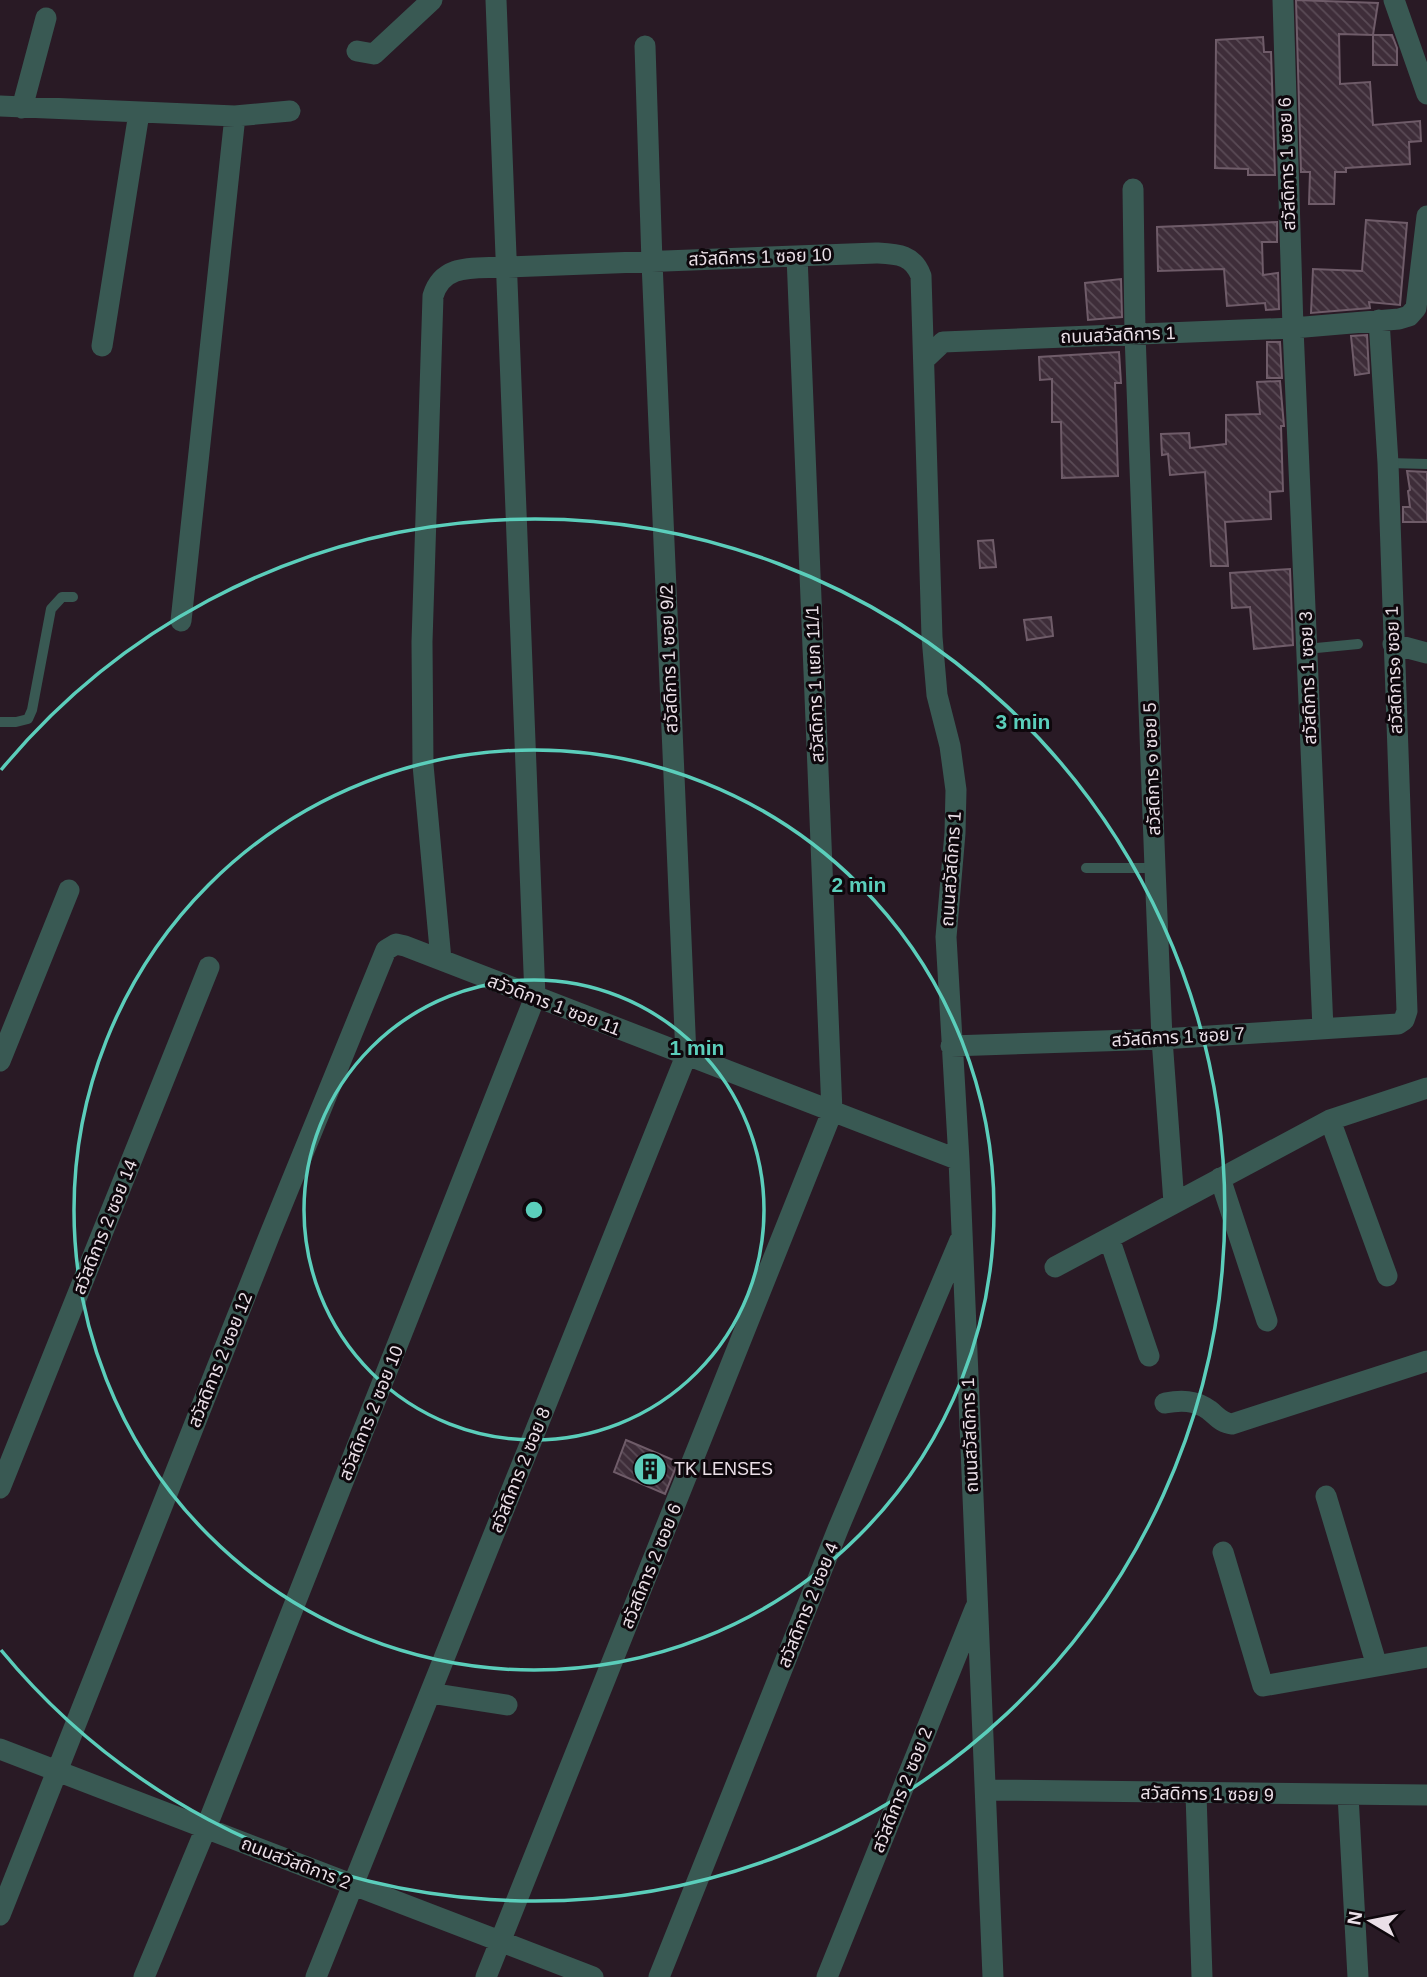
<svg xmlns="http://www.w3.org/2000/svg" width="1427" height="1977" font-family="Arial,'Noto Sans Thai',sans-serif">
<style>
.building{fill:url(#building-back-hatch);stroke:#6f5c69;stroke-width:2}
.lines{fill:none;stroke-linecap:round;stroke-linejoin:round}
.lane{stroke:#395953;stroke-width:10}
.street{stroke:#395953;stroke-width:21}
.ring{fill:none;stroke:#5bcebb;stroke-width:3.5}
.labels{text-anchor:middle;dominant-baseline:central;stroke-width:6;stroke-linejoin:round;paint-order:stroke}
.street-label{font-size:18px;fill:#eadfe7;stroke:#0e070c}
.poi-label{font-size:18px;fill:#eadfe7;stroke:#0e070c;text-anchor:start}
.centre{fill:#5bcebb;stroke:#0e070c;stroke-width:3.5}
.ring-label{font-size:21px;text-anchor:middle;font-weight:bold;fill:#5bcebb;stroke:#0e070c;stroke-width:6;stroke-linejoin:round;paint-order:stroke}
</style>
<defs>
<pattern id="building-back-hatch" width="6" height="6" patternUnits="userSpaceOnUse" patternTransform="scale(1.75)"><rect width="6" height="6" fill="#3e2d39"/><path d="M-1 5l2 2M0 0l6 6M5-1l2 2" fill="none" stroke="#5a4b56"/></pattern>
</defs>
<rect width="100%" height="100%" fill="#291a25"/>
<path class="building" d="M1296 0 1378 3 1373 35 1339 34 1340 84 1370 82 1373 125 1420 121 1421 141 1409 142 1410 164 1346 168V172H1335L1334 204H1309L1310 172H1301Z
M1373 35H1392L1397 48V65H1373Z
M1263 37 1264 52H1271L1275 175H1248V169L1215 168 1216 40Z
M1366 220 1407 223 1400 305 1369 302 1370 308 1311 313 1313 269 1362 271Z
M1277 222V242H1262L1263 275 1278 273 1279 309 1266 310 1265 303 1227 306 1224 269 1158 271 1157 227Z
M1121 279 1122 317 1088 320 1085 283Z
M1367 335 1369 373 1355 375 1351 336Z
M1267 342H1280L1282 378H1267Z
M1119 352 1121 383H1115L1118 476 1062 478 1061 422H1052V379L1040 380 1039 357Z
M1280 381 1284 426H1281L1283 491 1270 492 1271 519 1225 522 1228 566H1211L1205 472 1170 475 1168 454 1162 455 1161 434 1189 433 1190 448 1226 444V415L1260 414 1257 382Z
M1407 471 1427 472V522H1403V507H1410L1408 491 1410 490Z
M993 540 996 567 980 568 978 541Z
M1290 569 1293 645 1254 649 1250 607 1232 608 1230 573Z
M1051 617 1053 636 1027 640 1024 620Z
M626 1440 678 1462 665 1494 614 1472Z"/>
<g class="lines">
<path class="lane" d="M1388 463 1427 464
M1306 649 1358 644
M0 722H16L28 719 32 710 51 609 62 597H73
M1086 868H1155"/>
<path class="street" d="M1283 0 1293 328 1323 1029
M1394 0 1427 94
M357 51 374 54 432 0
M0 106 235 116 290 111
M22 108 46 18
M1133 189 1135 334 1155 868 1162 1039 1174 1203
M102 346 139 113
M924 360 943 342 1293 328 1399 319 1409 316 1416 308 1427 216
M181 621 235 116
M1393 644 1427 653
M441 960 423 765 422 642 433 296C443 262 476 269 505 267L876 253C897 254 913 254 921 276L932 637 937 695 950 746 956 790 955 833 946 937 959 1160 993 1977
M951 1046 1162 1039 1398 1024 1404 1020 1407 1011 1388 463 1379 320
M0 1061 69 890
M1330 1120 1387 1276
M1220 1178 1267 1321
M1109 1238 1149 1356
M1055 1267 1330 1120 1427 1088
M1165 1403C1181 1400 1195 1400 1209 1410 1217 1416 1221 1423 1232 1424L1427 1361
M0 1488 209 967
M1326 1496 1377 1666
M1223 1552 1263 1686 1427 1657
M430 1693 507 1705
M0 1749 593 1977
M987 1790 1427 1795
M1196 1794 1202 1977
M1348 1795 1358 1977
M0 1915 270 1234 386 950 396 944 405 946 959 1160
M144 1977 206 1828 535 997 496 0
M316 1977 686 1056 652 262 645 46
M486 1977 832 1112 797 256
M659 1977 838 1529 960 1240
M827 1977 975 1609"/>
</g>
<g class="ring">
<circle cx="534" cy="1210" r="230"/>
<circle cx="534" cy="1210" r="460"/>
<path d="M1 770A691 691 0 1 1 1 1650"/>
</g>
<defs>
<symbol id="building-disc" viewBox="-11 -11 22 22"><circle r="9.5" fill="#5bcebb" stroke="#0e070c"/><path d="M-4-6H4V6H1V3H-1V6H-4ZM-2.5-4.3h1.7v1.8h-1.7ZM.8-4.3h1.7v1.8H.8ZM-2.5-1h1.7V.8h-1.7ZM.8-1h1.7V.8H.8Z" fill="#111"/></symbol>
</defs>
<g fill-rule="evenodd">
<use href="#building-disc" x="631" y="1450" width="38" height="38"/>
</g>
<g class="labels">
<g class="street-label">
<text transform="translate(1287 164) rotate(-92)">สวัสดิการ 1 ซอย 6</text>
<text transform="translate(760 257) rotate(-2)">สวัสดิการ 1 ซอย 10</text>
<text transform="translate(1118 335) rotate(-2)">ถนนสวัสดิการ 1</text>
<text transform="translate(669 659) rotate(-92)">สวัสดิการ 1 ซอย 9/2</text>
<text transform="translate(1394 670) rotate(-92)">สวัสดิการ๑ ซอย 1</text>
<text transform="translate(1308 678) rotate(-92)">สวัสดิการ 1 ซอย 3</text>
<text transform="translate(815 684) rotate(-92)">สวัสดิการ 1 แยก 11/1</text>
<text transform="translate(1152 769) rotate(-92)">สวัสดิการ ๑ ซอย 5</text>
<text transform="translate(951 869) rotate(-86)">ถนนสวัสดิการ 1</text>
<text transform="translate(554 1005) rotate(21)">สวัวดิการ 1 ซอย 11</text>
<text transform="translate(1178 1037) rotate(-3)">สวัสดิการ 1 ซอย 7</text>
<text transform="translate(105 1227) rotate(-68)">สวัสดิการ 2 ซอย 14</text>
<text transform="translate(220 1360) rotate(-68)">สวัสดิการ 2 ซอย 12</text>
<text transform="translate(371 1413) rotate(-68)">สวัสดิการ 2 ซอย 10</text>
<text transform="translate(970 1435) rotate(-92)">ถนนสวัสดิการ 1</text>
<text transform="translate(520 1470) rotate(-68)">สวัสดิการ 2 ซอย 8</text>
<text transform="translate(651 1566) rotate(-68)">สวัสดิการ 2 ซอย 6</text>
<text transform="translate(808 1605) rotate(-68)">สวัสดิการ 2 ซอย 4</text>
<text transform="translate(902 1790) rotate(-68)">สวัสดิการ 2 ซอย 2</text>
<text transform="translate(1207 1794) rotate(1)">สวัสดิการ 1 ซอย 9</text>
<text transform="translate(296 1863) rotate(21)">ถนนสวัสดิการ 2</text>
</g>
<g class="poi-label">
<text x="674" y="1469">TK LENSES</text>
</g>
</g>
<circle cx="534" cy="1210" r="10" class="centre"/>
<g class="ring-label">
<text x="1023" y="729">3 min</text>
<text x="859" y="892">2 min</text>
<text x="697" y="1055">1 min</text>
</g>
<g transform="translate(1371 1921) rotate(280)" stroke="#0e070c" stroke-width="5" paint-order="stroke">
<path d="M0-5L12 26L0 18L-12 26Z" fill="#eadfe7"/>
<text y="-10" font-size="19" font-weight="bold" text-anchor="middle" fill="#eadfe7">N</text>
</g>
</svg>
